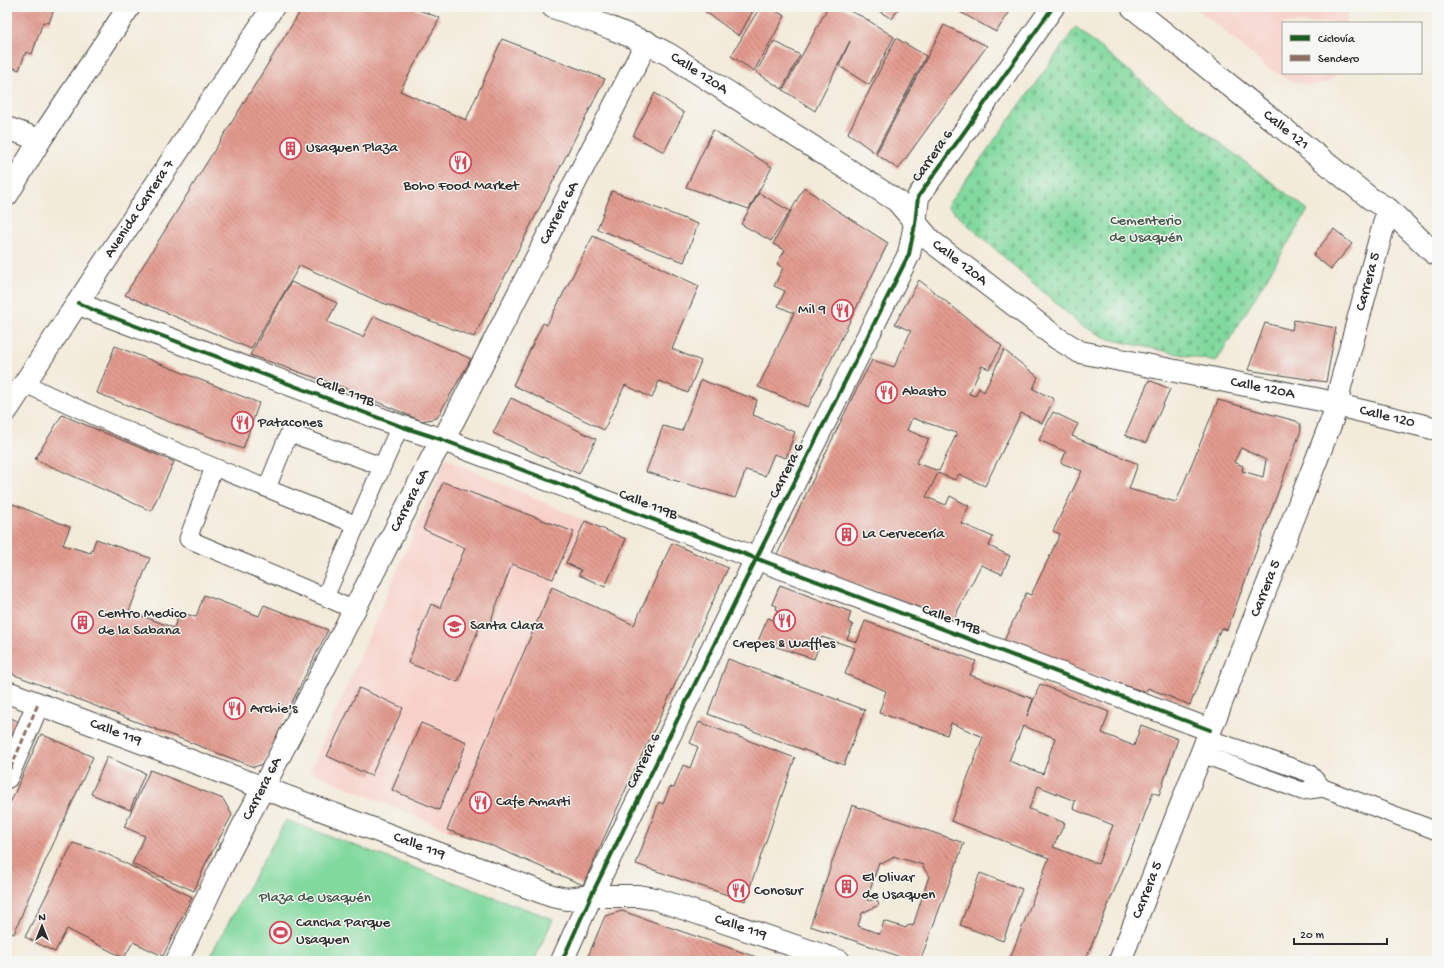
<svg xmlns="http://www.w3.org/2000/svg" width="1444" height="968" font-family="'Gochi Hand',sans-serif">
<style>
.built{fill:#f7d1c9}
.cemetery{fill:url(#cemetery-stones);stroke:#568264}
.green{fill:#81d99e;stroke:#568264}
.building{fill:url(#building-back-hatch);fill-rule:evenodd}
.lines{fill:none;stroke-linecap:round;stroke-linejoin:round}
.lane-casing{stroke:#494845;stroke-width:19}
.street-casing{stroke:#494845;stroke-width:24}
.primary-casing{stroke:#494845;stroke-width:24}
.lane{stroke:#fff;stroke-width:17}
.street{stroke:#fff;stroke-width:22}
.primary{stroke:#fff;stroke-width:22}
.quiet{stroke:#8d6e63;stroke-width:3;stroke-dasharray:6 3;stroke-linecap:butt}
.cycleway-casing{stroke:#f6f6f2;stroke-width:6}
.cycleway{stroke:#1b5e20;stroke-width:4}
.labels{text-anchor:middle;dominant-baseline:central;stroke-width:3;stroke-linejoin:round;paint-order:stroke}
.street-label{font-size:15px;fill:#2b2b2b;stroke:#f6f6f2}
.poi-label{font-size:15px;fill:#2b2b2b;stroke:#f6f6f2;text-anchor:start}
.park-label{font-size:15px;fill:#405648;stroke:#f6f6f2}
</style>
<defs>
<pattern id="cemetery-stones" width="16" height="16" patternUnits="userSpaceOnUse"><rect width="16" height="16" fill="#81d99e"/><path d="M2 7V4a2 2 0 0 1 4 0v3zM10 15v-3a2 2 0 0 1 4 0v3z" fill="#70ba88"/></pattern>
<pattern id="building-back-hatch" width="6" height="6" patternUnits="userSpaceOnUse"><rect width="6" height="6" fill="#e39b8f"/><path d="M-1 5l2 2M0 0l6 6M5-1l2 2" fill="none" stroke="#b87f75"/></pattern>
</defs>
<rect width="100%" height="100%" fill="#f6f6f2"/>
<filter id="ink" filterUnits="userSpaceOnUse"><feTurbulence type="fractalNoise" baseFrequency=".025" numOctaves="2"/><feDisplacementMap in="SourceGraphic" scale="8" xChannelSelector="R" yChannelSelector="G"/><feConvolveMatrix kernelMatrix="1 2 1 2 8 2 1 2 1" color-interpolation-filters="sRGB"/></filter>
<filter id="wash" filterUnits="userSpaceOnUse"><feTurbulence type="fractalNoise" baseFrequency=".012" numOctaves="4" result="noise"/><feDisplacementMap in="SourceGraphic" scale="16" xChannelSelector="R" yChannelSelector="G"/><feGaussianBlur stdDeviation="0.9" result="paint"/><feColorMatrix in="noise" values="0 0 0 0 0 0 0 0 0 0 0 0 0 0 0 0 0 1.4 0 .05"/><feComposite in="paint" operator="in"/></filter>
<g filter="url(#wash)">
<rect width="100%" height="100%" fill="#f3ebda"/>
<path class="built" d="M1194 7H1348L1347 23H1283V73H1338L1327 83 1307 85 1291 81 1266 67 1222 29Z
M446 458 585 521 552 587 447 830 310 771Z"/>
<path class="cemetery" d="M1076 27 1165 101 1308 210 1216 362 1108 339 1079 324 947 206Z"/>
<path class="green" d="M286 820 553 919 534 961H207Z"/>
<g id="blocks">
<path class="building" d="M7 7H55L49 23 43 22 32 54 26 52 19 70 7 65Z
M303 7H411L440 18 400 91 466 120 502 39 605 79 474 337 375 300 300 265 251 349 125 295Z
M699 7H755L739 36Z
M760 7H769L785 16 754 71 731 56Z
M828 7H841L863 17 894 37 869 85 839 66 850 41 815 111 783 90Z
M872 7H899L892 19Z
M951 7H1013L996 32Z
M944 25 987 46 898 169 876 154Z
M896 38 926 56 875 153 848 133Z
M774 41 800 55 782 89 756 72Z
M655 93 684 113 664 152 633 136Z
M713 130 772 167 749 209 686 187Z
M804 187 827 204 888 243 808 407 758 387 794 313 778 306 785 291 774 286 783 268 777 264 785 250 773 244Z
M612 191 698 224 684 262 597 229Z
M759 193 790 211 771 241 741 224Z
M1334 229 1352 244 1331 269 1313 255Z
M593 236 699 286 672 349 701 361 688 393 659 381 652 398 625 385 604 430 513 385 543 323 547 325Z
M919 280 1002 346 989 369 982 366 969 394 975 396 979 388 984 392 1004 350 1038 377 1033 389 1054 399 1042 423 1021 413 985 486 959 474 955 480 938 473 926 497 946 505 950 496 969 506 961 523 993 537 989 546 1010 556 1002 574 981 565 953 620 777 555 852 398 872 360 894 367 911 331 895 324ZM912 418 957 433 939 471 916 463 929 439 907 430Z
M291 282 337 303 327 322 363 337 374 316 471 359 437 418 422 421 342 387 250 355Z
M1294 320 1336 328 1326 382 1248 370 1265 323 1292 330Z
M115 346 259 403 243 449 167 421 97 393Z
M701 380 757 400 753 415 795 432 786 458 774 454 765 476 746 470 735 498 646 472 663 426 682 431Z
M1149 380 1170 389 1146 443 1125 435Z
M511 398 596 439 579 474 493 433Z
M1218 400 1296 421 1300 424 1301 430 1227 630 1221 628 1190 705 1148 688 1145 692 1084 672 1004 641 1026 593 1031 595 1047 562 1060 534 1053 531 1082 471 1061 463 1066 452 1039 440 1053 412 1078 424 1072 436 1138 464 1129 489 1176 502ZM1241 448 1266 460 1263 477 1242 471 1243 466 1234 462Z
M62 415 174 462 151 511 35 459Z
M443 482 574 532 553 579 512 564 489 625 481 623 458 682 408 663 431 604 440 608 465 548 423 529Z
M8 502 70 527 63 545 91 553 96 539 150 558 129 611 174 628 179 612 196 617 204 595 259 616 264 605 328 630 293 700 286 711 288 714 263 764 254 767 7 672V503Z
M585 521 626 539 605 587 579 575 581 570 566 563Z
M672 543 728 568 656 726 633 773 583 885 488 844 447 830 552 587 634 625Z
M780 585 851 612 848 622 853 625 847 639 857 642 865 621 976 661 970 675 1033 699 1027 716 1040 684 1109 712 1102 733 1134 746 1141 725 1178 739 1159 795 1153 792 1138 833 1085 961H1009L1049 858 951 821 983 737 951 723 947 735 879 713 886 691 845 674 855 648 822 637 814 659 758 641 768 618 774 620 778 610 776 609 777 606 772 604ZM1023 726 1055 738 1043 774 1009 761ZM1038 786 1075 801 1073 809 1113 825 1098 864 1053 847 1065 823 1029 809Z
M728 659 865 710 844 765 708 714Z
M359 688 403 708 371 776 327 756Z
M7 716 21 723 7 755Z
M699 722 795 758 745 901 636 864 659 802 663 804 670 787 674 788 683 765 690 768 698 747 690 743Z
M421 723 467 742 439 810 392 790Z
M41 734 93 757 28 899 14 934 7 931V810Z
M107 757 145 773 130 810 91 794Z
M150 770 223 799 232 815 206 863 194 891 132 864 145 836 124 827Z
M852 805 964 843 920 961H911L873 947 810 926ZM893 856 923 865V867L929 876 913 926 911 925 907 926 906 928 884 921 880 934 858 926 862 913 879 905 876 899 869 901 867 900 879 862 883 863 893 858Z
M73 843 105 853 192 897 163 956 133 942 124 958 67 929 55 952 25 937Z
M980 873 1022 889 1003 941 960 925Z
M622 911 768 961H586L605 916Z"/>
</g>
</g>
<g filter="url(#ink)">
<use href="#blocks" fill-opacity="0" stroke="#494845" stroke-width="1"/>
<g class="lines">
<defs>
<path id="lane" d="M24 383C132 436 245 479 357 525
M214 467 188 539 325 597 400 426
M267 488 289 433 381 466
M325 597 354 610
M1207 738 1309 773 1323 788 1437 831
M1202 754 1302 791 1323 788"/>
<g id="street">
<path id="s1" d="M553 7C593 21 633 35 670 55L897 201 931 241 1057 338 1080 352 1321 400 1337 405 1437 429"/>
<path id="s2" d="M1132 7 1371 199 1388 209 1434 253 1437 254"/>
<path d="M7 128 40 140"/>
<path d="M78 303 96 311 400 426 443 440 1210 730"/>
<path id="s3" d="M7 692 552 896 567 899 591 896H638L656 899 839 961"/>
<path d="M7 777 38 704"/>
<path id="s4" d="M177 961 219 872 263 788 434 454 448 431 647 42"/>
<path d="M562 961 591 896 756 559 909 254 915 224 918 197 1053 7"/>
<path id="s5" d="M1120 961 1332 420 1337 405 1340 387 1388 209"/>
</g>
<g id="primary">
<path d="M7 195 40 140 129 7"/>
<path id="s6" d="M7 410 273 7"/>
</g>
</defs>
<use href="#lane" class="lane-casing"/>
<use href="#street" class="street-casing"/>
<use href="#primary" class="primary-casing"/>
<use href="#lane" class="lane"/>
<use href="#street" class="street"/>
<use href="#primary" class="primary"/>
<path class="quiet" d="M7 777 38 704"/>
<defs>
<path id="cycleway" d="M78 303 96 311 400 426 443 440 1210 730
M562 961 591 896 756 559 909 254 915 224 918 197 1053 7"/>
</defs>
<use href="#cycleway" class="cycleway-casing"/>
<use href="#cycleway" class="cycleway"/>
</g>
</g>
<defs>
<symbol id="building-ring" viewBox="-11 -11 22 22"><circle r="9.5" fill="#f6f6f2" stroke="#d1495b" stroke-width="1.5"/><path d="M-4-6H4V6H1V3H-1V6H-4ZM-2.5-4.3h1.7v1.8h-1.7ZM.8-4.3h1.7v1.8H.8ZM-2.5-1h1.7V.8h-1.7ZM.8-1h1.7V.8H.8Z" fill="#d1495b"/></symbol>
<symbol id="restaurant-ring" viewBox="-11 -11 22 22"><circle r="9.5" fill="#f6f6f2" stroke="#d1495b" stroke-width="1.5"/><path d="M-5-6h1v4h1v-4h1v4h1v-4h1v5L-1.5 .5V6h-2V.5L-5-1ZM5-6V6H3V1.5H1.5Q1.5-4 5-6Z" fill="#d1495b"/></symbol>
<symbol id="school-ring" viewBox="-11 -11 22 22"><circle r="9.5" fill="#f6f6f2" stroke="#d1495b" stroke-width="1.5"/><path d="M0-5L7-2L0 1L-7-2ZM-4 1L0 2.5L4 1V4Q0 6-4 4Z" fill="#d1495b"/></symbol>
<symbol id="stadium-ring" viewBox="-11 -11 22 22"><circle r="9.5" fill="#f6f6f2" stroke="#d1495b" stroke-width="1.5"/><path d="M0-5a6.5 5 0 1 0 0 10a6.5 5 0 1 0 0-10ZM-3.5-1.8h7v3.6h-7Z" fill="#d1495b"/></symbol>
</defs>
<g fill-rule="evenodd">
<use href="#building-ring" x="278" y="136" width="25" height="25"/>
<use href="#restaurant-ring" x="448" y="150" width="25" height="25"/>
<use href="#restaurant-ring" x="830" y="298" width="25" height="25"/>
<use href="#restaurant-ring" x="874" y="380" width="25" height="25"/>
<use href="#restaurant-ring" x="230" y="410" width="25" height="25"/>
<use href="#building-ring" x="834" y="522" width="25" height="25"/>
<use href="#restaurant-ring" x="772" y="608" width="25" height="25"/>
<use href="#building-ring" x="70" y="610" width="25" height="25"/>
<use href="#school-ring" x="442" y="614" width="25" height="25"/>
<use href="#restaurant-ring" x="222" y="696" width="25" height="25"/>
<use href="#restaurant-ring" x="468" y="790" width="25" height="25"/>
<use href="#building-ring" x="834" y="874" width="25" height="25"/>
<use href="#restaurant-ring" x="726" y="878" width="25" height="25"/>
<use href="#stadium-ring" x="268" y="920" width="25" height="25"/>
</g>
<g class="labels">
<g class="street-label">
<text stroke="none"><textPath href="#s1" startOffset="161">Calle 120A</textPath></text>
<text stroke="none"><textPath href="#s2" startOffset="197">Calle 121</textPath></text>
<text transform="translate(933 156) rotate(-55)">Carrera 6</text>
<text stroke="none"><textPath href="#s6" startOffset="241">Avenida Carrera 7</textPath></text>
<text stroke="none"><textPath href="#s4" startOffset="840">Carrera 6A</textPath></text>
<text stroke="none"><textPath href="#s1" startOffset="485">Calle 120A</textPath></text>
<text stroke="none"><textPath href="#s5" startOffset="724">Carrera 5</textPath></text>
<text stroke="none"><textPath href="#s1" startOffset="821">Calle 120A</textPath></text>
<text transform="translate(345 392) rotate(21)">Calle 119B</text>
<text stroke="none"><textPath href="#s1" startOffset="949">Calle 120</textPath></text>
<text transform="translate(787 471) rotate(-63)">Carrera 6</text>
<text stroke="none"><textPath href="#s4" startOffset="516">Carrera 6A</textPath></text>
<text transform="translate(648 505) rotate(21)">Calle 119B</text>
<text stroke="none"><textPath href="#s5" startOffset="400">Carrera 5</textPath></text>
<text transform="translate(951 620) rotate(21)">Calle 119B</text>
<text stroke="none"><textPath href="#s3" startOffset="116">Calle 119</textPath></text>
<text transform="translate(644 761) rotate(-64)">Carrera 6</text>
<text stroke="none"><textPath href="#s4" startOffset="192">Carrera 6A</textPath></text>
<text stroke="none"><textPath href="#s3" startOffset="440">Calle 119</textPath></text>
<text stroke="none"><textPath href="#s5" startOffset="76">Carrera 5</textPath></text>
<text stroke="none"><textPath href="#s3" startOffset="776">Calle 119</textPath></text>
</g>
<g class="poi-label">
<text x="306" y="148">Usaquen Plaza</text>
<text x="461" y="186" text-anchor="middle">Boho Food Market</text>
<text x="826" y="310" text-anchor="end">Mil 9</text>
<text x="902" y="392">Abasto</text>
<text x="258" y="423">Patacones</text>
<text x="862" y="534">La Cervecería</text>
<text x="98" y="614">Centro Medico<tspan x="98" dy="17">de la Sabana</tspan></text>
<text x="470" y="626">Santa Clara</text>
<text x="784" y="644" text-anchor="middle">Crepes &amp; Waffles</text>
<text x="250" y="709">Archie's</text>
<text x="496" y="802">Cafe Amarti</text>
<text x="862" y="878">El Olivar<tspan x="862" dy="17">de Usaquen</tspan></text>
<text x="754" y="891">Conosur</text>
<text x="296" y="923">Cancha Parque<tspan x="296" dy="17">Usaquen</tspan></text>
</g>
<g class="park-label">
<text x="1146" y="221">Cementerio<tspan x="1146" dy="17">de Usaquén</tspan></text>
<text x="315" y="898">Plaza de Usaquén</text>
</g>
</g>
<rect width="1444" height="968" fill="none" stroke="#f6f6f2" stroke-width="24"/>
<rect x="1282" y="22" width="140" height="52" fill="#f6f6f2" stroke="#a5a5a2"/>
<rect x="1290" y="35" width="20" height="6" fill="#1b5e20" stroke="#a5a5a2"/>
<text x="1318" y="42" font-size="12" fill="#2b2b2b">Ciclovía</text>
<rect x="1290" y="55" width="20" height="6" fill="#8d6e63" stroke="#a5a5a2"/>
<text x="1318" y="62" font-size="12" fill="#2b2b2b">Sendero</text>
<g transform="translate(42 926)" stroke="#f6f6f2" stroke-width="3" paint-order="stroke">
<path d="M0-3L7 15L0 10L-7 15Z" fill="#2b2b2b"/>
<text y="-6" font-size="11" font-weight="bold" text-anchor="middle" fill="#2b2b2b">N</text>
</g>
<path d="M1294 938v6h93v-6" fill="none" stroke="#2b2b2b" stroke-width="2"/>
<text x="1300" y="938" font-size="12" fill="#2b2b2b" stroke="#f6f6f2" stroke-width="3" paint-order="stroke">20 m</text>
</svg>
